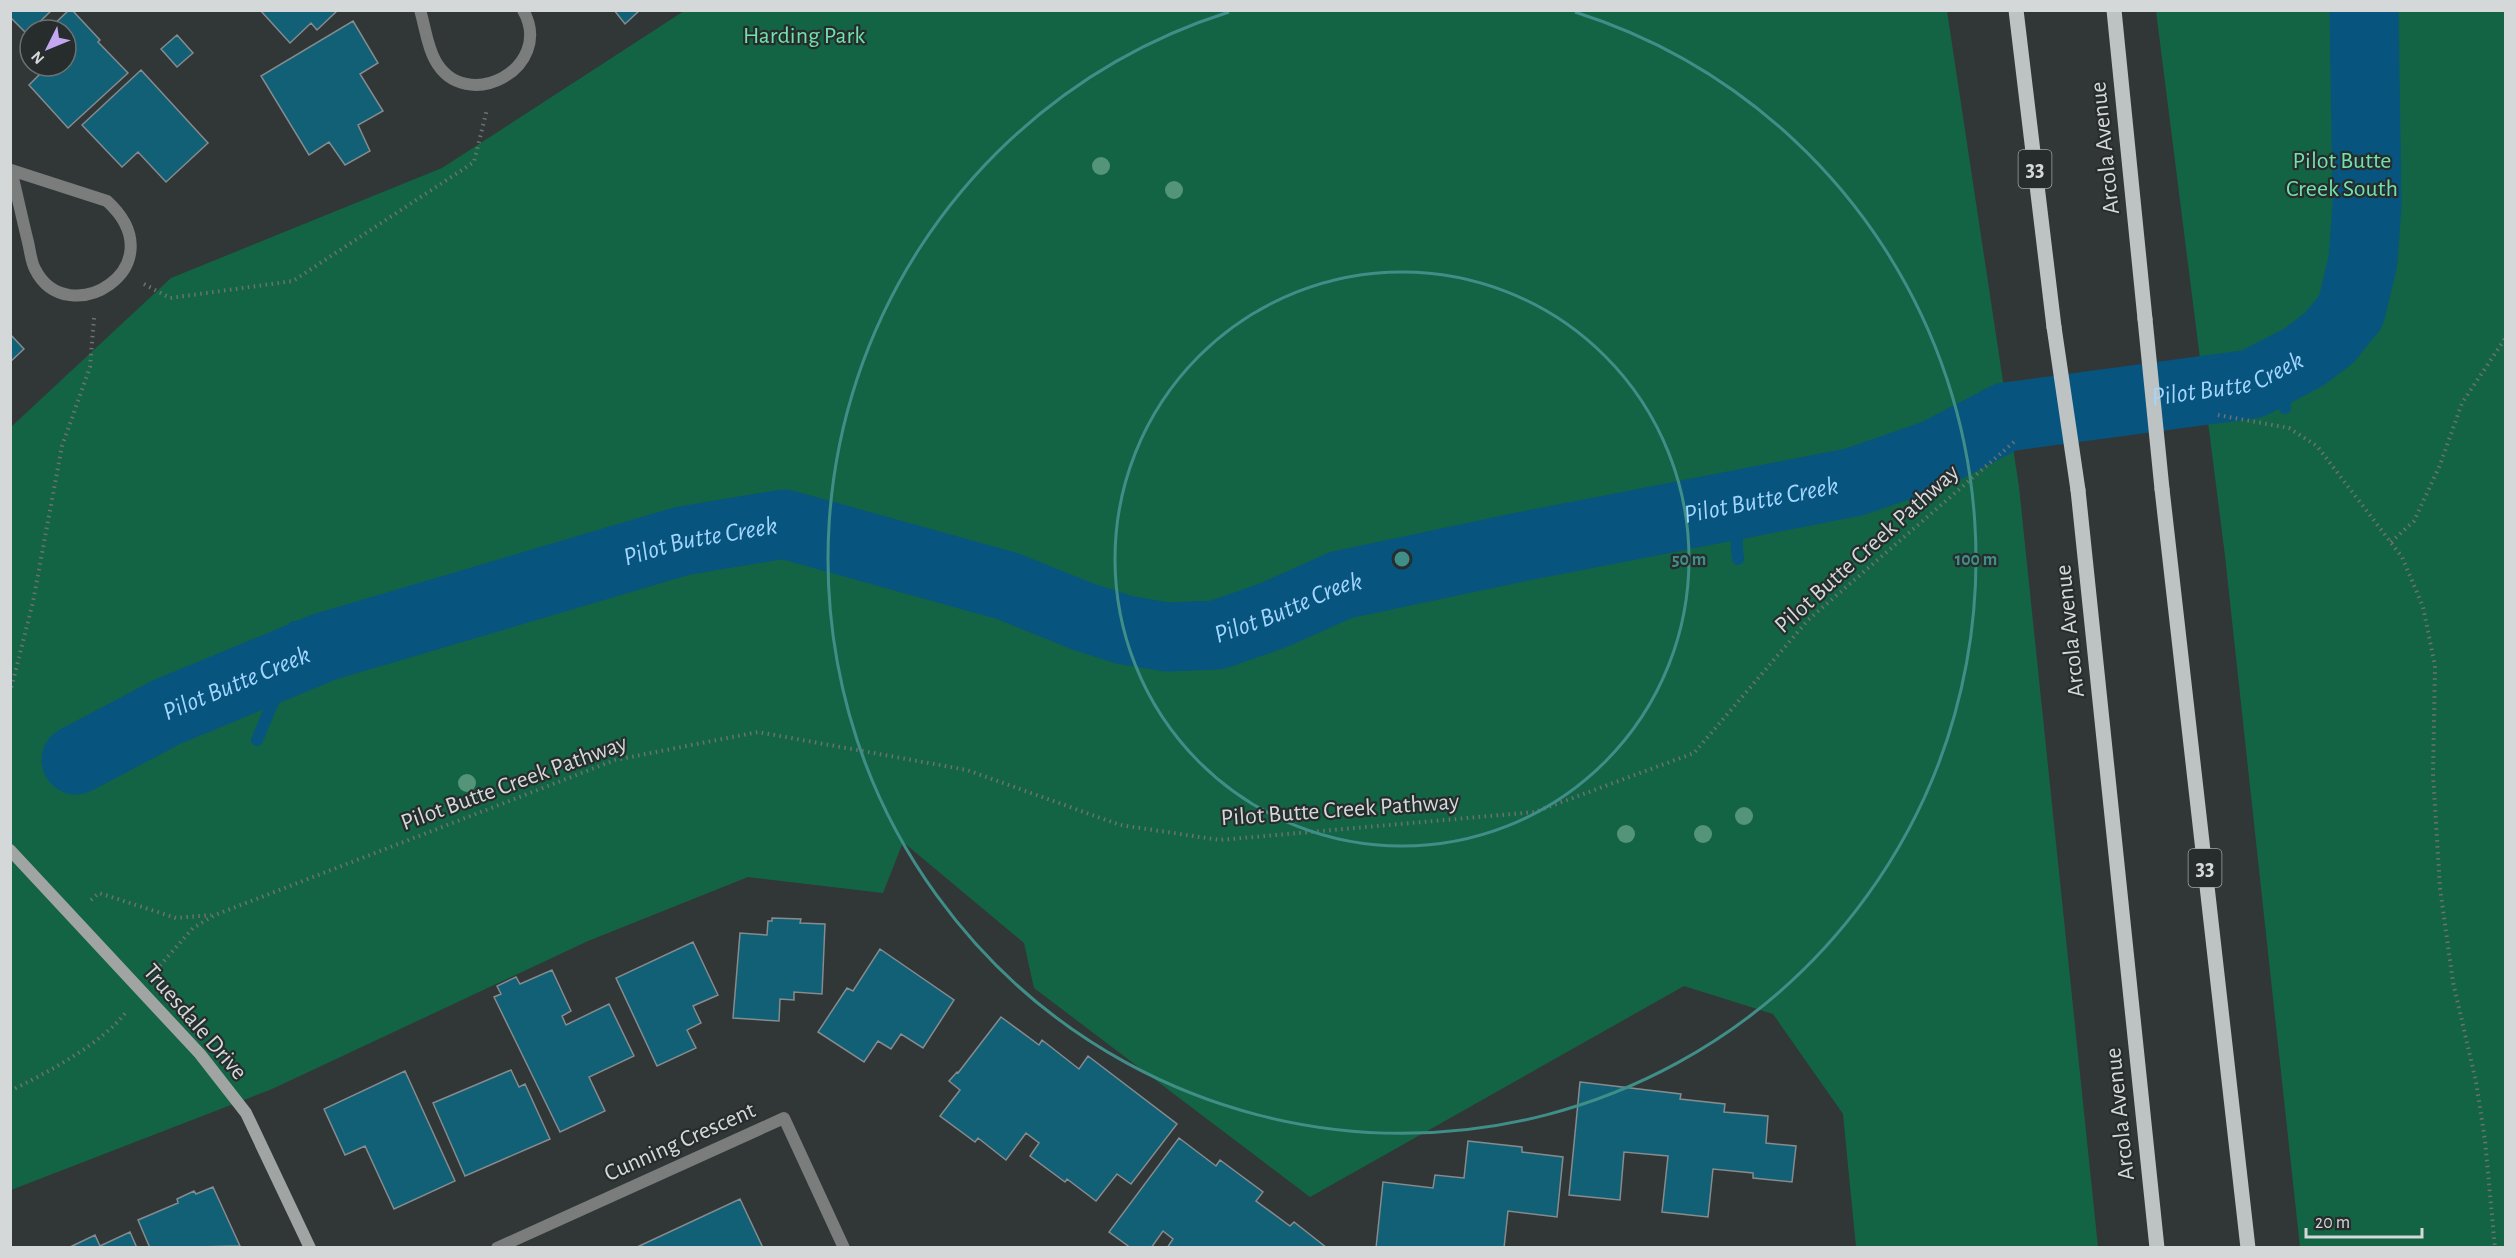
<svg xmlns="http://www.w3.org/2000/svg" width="2516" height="1258" font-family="'Alegreya Sans',sans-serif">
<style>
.green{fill:#136445}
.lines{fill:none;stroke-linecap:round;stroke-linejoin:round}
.stream{stroke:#07547f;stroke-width:12}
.river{stroke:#07547f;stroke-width:69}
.building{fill:#126076;stroke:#858b8e;stroke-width:1.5}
.path{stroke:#6c7171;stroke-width:4;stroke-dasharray:1.5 4.5;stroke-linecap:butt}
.street{stroke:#7a7d7c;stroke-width:12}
.secondary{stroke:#a0a5a4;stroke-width:12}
.primary{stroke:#bdc3c2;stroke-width:15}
.primary-bridge{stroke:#bdc3c2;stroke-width:15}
.tree{fill:#549478}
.ring{fill:none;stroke:#408e88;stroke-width:3}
.labels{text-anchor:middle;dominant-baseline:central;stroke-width:4.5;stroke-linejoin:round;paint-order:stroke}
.shield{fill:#272d2d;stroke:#a0a5a5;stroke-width:1.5}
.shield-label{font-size:22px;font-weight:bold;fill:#d4d8d8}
.park-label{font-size:24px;fill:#71e1ad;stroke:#272d2d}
.street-label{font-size:24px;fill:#d4d8d8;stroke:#272d2d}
.water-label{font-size:26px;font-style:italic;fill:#a3d6fe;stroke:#272d2d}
.centre{fill:#408e88;stroke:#272d2d;stroke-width:3}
.ring-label{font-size:18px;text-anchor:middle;font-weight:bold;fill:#408e88;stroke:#272d2d;stroke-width:4.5;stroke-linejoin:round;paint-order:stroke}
</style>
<rect width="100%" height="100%" fill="#313737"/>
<path class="green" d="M684 11H1947L2019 487 2098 1247H1856L1843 1114 1773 1014 1684 986 1310 1197 1034 988 1024 943 903 842 883 893 748 877 588 941 272 1089 11 1190V427L171 278 442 168Z
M2156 11H2505V1247H2300L2225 556Z"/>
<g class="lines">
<path class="stream" d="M2285 408C2281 393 2277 382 2285 368
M1738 559C1734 530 1738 518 1761 500
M294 627 309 641 324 647
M257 740 276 695 303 655"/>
<path class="river" id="s1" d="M76 760 167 712 324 647 682 541 784 524 1007 586 1084 617 1125 630 1167 637 1217 635 1274 615 1341 585 1520 547 1854 482 1935 454 2006 417 2252 384 2304 357 2329 338 2351 311 2363 261 2367 204 2364 10"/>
</g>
<path class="building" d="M10 10H52L27 34 10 17Z
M69 10H72L100 40 98 42 128 73 68 128 29 85 41 73 35 66H66V30H48Z
M260 10H338L317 30 311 23 290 43Z
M614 10H640L625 24Z
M353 21 378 63 360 74 383 111 358 125 370 151 345 165 329 142 309 155 261 76Z
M177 35 193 53 177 67 161 49Z
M30 47V61L23 53Z
M141 70 208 143 166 182 138 152 122 167 82 125Z
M10 334 24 349 10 362Z
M772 918 801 919 800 923 825 924 822 994 794 992V1000L780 999 779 1021 733 1018 740 933 767 935 768 921H772Z
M693 942 718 995 693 1006 701 1023 687 1030 696 1048 657 1066 616 978Z
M880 949 954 1000 923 1048 901 1034 891 1049 878 1041 864 1062 818 1032 847 988 853 991Z
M552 970 571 1011 562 1016 566 1025 609 1004 634 1056 589 1077 605 1111 560 1132 494 997 501 994 497 986 516 977 520 984Z
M1001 1017 1039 1045 1042 1040 1079 1069 1088 1056 1177 1124 1131 1184 1117 1174 1096 1201 1067 1179 1065 1182 1030 1156 1039 1143 1026 1133 1006 1160 978 1138 975 1142 940 1116 960 1090 949 1081 957 1072 958 1073Z
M511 1070 519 1087 525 1084 550 1139 465 1176 433 1103Z
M405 1071 455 1181 394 1209 365 1146 345 1155 324 1109Z
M1580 1082 1681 1094 1680 1099 1725 1104 1724 1112 1768 1116 1766 1143 1796 1146 1792 1182 1753 1178V1173L1713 1169 1708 1217 1662 1212 1668 1156 1624 1152 1620 1200 1569 1195Z
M1179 1138 1216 1166 1220 1160 1263 1192 1256 1201 1290 1226 1294 1222 1327 1248H1167L1173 1239 1163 1231 1151 1248H1131L1109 1232Z
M1468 1141 1522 1147V1152L1563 1157 1557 1217 1508 1211 1504 1248H1376L1383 1182 1433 1188 1435 1175 1464 1178Z
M213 1187 240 1246 150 1248 138 1220 178 1203 177 1199 194 1191 196 1194Z
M740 1199 763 1248H635Z
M130 1232 137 1248H68L95 1235 100 1246Z"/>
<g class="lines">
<path class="path" d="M144 284 170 298 293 281 474 162 487 109
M2218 415 2289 428 2317 446 2402 557 2423 607 2435 666 2433 774 2440 888 2453 982 2476 1082 2485 1140 2495 1248
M2391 542 2414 521 2440 465 2462 403 2506 337
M10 693 33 602 62 446 90 367 94 318
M91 900 99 893 176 918 211 915
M156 970 193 928 215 915 615 760 758 732 967 770 1120 825 1220 840 1535 812 1694 753 1808 620 2014 442
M10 1091C45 1074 103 1043 126 1012"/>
<path class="street" d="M420 10C425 26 427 46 435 60 465 116 556 68 523 10
M11 170 107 201C179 267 67 334 35 269 31 262 30 250 28 242 22 218 17 194 11 170Z
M497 1248 784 1118 844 1248"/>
<path class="secondary" d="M10 850 200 1054 246 1113 310 1248"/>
<path class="primary" d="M2016 10 2054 327
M2114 10 2145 319
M2162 489 2248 1248
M2078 490 2157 1248"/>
<path class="primary-bridge" d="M2145 319 2162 489
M2054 327 2078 490"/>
</g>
<g class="tree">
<circle cx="1101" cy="166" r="9"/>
<circle cx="1174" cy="190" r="9"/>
<circle cx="467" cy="783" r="9"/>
<circle cx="1744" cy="816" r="9"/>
<circle cx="1626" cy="834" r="9"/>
<circle cx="1703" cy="834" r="9"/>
</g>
<g class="ring">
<circle cx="1402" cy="559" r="287"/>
<path d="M1575 12A574 574 0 1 1 1229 12"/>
</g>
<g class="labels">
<g class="shield">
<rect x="2018.5" y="150" width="33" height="38" rx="4.5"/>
<rect x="2188.5" y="849" width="33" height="38" rx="4.5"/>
</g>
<g class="shield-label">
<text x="2035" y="169">33</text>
<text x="2205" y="868">33</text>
</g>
<g class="park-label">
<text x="804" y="36">Harding Park</text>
<text x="2342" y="161">Pilot Butte<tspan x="2342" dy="28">Creek South</tspan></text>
</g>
<g class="street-label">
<text transform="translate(2105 148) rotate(-96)">Arcola Avenue</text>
<text transform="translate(1867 549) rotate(-42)">Pilot Butte Creek Pathway</text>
<text transform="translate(2070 631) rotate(-96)">Arcola Avenue</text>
<text transform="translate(514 783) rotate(-20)">Pilot Butte Creek Pathway</text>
<text transform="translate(1340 810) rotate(-4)">Pilot Butte Creek Pathway</text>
<text transform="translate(195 1022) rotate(49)">Truesdale Drive</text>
<text transform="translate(2120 1114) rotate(-96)">Arcola Avenue</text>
<text transform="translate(680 1142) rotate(-24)">Cunning Crescent</text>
</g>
<g class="water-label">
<text stroke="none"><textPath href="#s1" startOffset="2248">Pilot Butte Creek</textPath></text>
<text stroke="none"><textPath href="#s1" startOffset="1762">Pilot Butte Creek</textPath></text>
<text stroke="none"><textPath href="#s1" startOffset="664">Pilot Butte Creek</textPath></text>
<text stroke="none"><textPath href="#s1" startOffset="1276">Pilot Butte Creek</textPath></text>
<text stroke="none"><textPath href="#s1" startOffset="178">Pilot Butte Creek</textPath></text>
</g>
</g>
<circle cx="1402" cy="559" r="9" class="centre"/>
<g class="ring-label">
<text x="1689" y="565">50 m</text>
<text x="1976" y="565">100 m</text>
</g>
<rect width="2516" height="1258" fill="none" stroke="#d4d8d8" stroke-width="24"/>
<g transform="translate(48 48) rotate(227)"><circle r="28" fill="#272d2d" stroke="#6c7171" stroke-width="1.5"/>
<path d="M0-4.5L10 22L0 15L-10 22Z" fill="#c4a7f1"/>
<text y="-9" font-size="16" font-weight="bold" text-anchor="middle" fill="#d4d8d8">N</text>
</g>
<path d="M2306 1228v9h116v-9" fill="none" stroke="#d4d8d8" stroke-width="3"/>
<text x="2315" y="1228" font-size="18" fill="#d4d8d8" stroke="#272d2d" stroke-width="4.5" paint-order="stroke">20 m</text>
</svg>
